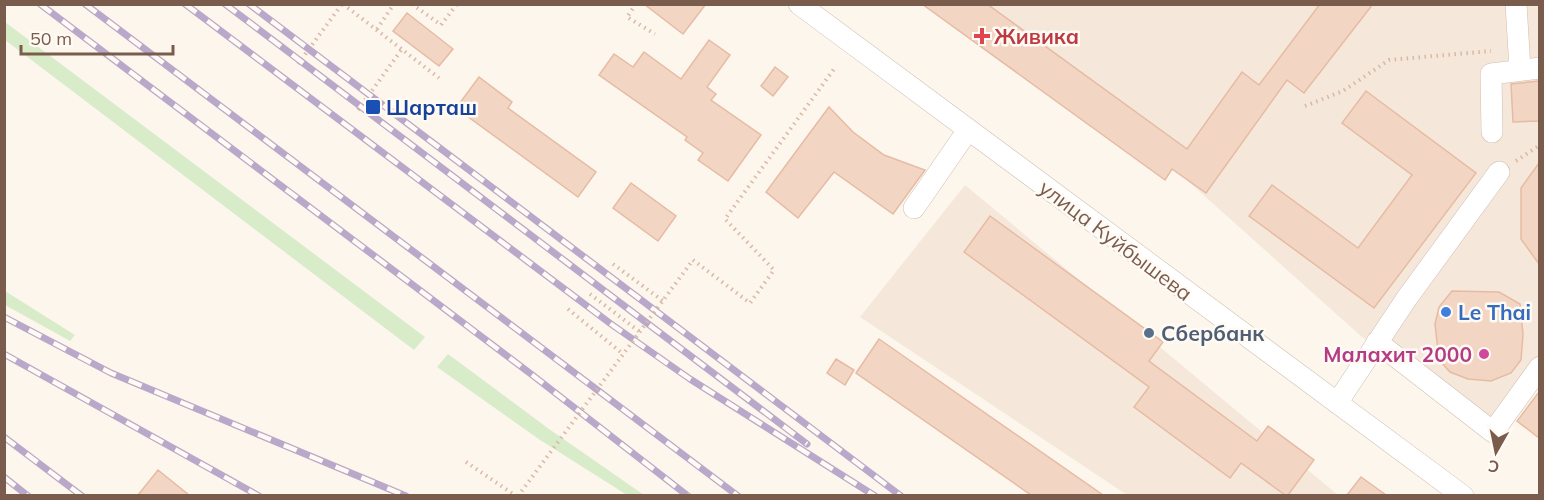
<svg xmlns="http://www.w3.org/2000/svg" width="1544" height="500" font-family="Mulish,sans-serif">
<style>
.residential{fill:#f5e8da}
.green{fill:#d8ecc9}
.building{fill:#f3d5c3;stroke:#e6bba3;stroke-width:1.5}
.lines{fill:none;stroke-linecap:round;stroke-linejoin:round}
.minor-casing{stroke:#d1beb0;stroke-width:22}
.path{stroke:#d9b8a5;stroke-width:4;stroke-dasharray:1.5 4.5;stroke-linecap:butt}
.minor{stroke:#fff;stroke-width:21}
.rail-casing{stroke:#b9a8c9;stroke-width:7}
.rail{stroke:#fffaf3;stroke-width:4.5;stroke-dasharray:14;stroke-linecap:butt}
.path-bridge{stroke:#d9b8a5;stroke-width:4;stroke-dasharray:1.5 4.5;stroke-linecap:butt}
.health-dot{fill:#e0444e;stroke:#fffaf3;stroke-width:2}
.transit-dot{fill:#1a4fb4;stroke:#fffaf3;stroke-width:2}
.shop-dot{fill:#3f7fe0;stroke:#fffaf3;stroke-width:2}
.service-dot{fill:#5c6f8a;stroke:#fffaf3;stroke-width:2}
.hotel-dot{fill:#d1479c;stroke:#fffaf3;stroke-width:2}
.labels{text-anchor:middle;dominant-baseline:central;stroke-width:5;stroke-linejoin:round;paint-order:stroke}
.health-label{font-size:21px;font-weight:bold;fill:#be3a42;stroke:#fffaf3;text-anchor:start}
.transit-label{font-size:21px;font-weight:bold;fill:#164399;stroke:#fffaf3;text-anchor:start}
.street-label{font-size:21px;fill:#7a5c4d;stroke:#fffaf3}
.shop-label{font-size:21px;font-weight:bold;fill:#366cbe;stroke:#fffaf3;text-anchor:start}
.service-label{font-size:21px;font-weight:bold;fill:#4e5e75;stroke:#fffaf3;text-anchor:start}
.hotel-label{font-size:21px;font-weight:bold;fill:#b23c85;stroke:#fffaf3;text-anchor:end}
</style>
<rect width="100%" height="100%" fill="#fdf6ec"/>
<path class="residential" d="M933 5H1539V387L1499 439 1362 337 1152 149Z
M965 185 1338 495H1127L860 317Z"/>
<path class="green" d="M4 22H5L425 337 414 350 5 40Z
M4 291H5L75 335 70 341 5 305Z
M448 354 549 429 644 495H627L540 440 437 367Z"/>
<path class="building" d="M644 4H706L683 34Z
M922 4H987L1187 149 1242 72 1259 85 1320 4H1373L1304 93 1287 80 1206 193 1172 169 1165 180Z
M407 13 453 49 439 66 393 31Z
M709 40 730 55 707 87 716 94 711 100 761 135 728 181 698 160 703 153 685 140 687 137 599 75 614 54 633 67 644 52 681 79Z
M775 67 788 77 773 96 761 86Z
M479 77 512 102 508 108 596 172 578 197 456 108Z
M1539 81V121L1513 122 1511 84Z
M1366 91 1476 173 1374 308 1249 216 1272 185 1358 248 1412 175 1342 123Z
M829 107 853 132 884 155 925 170 893 214 834 172 798 218 766 192Z
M1539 163V264L1521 239V188Z
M631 183 676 216 658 241 613 208Z
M990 216 1163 342 1149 361 1257 441 1268 426 1314 460 1288 495H1285L1241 463 1230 478 1134 407 1149 387 964 252Z
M1452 291 1499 292 1520 304 1523 334 1521 360 1511 373 1491 381 1468 379 1450 372 1439 360 1435 324 1439 307Z
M879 339 1103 495H1031L856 373Z
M836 359 854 370 845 385 827 373Z
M1539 392V438L1517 421Z
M158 470 189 495H138Z
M1361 477 1386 495H1347Z"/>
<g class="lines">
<defs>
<path id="minor" d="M799 4 1463 496
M1516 4 1520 69
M1492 132 1491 74 1540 68
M914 208 968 130
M1377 342 1493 432 1540 367
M1337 403 1407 298 1499 172"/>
</defs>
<use href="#minor" class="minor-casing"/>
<path class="path" d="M343 4 439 78
M412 4 441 25 457 4
M636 4 627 17 655 34
M377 29 394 4
M298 64 342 4
M1305 106 1343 91 1389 60 1491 51
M358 110 402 49
M1516 161 1540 145
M693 260 750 303 774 270 725 219 834 69
M613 264 663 301
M590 294 640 332
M568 309 623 354
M466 462 516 496"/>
<use href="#minor" class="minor"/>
<defs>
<path id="rail" d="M40 4 531 374 688 496
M85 4 738 496
M185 4 611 324 690 379 875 496
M225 4 807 444
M249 4 901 496
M4 317 111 373 406 496
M4 354 259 496
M4 437 82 496
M4 477 28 496"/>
</defs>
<use href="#rail" class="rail-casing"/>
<use href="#rail" class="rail"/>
<path class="path-bridge" d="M518 496 693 260"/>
</g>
<path class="health-dot" d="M979 27h6v6h6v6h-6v6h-6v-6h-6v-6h6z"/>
<rect class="transit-dot" x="365" y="99" width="16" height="16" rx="3"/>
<circle class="shop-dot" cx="1446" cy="312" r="6"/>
<circle class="service-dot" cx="1149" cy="333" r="6"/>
<circle class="hotel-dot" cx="1484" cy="354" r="6"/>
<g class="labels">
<g class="health-label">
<text x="994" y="36">Живика</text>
</g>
<g class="transit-label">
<text x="386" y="107">Шарташ</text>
</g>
<g class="street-label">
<text transform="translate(1116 240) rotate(37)">улица Куйбышева</text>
</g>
<g class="shop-label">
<text x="1458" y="312">Le Thai</text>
</g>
<g class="service-label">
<text x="1161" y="333">Сбербанк</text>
</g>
<g class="hotel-label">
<text x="1472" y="354">Малахит 2000</text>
</g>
</g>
<rect width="1544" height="500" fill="none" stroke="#7a5c4d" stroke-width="12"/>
<g transform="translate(1496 452) rotate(189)" stroke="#fffaf3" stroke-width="4.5" paint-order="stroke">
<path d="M0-4.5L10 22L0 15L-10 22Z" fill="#7a5c4d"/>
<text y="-9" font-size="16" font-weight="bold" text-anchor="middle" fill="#7a5c4d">С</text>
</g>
<path d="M21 45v9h152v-9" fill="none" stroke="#7a5c4d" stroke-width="3"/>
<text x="30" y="45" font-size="18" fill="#7a5c4d" stroke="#fffaf3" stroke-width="4.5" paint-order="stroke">50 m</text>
</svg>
